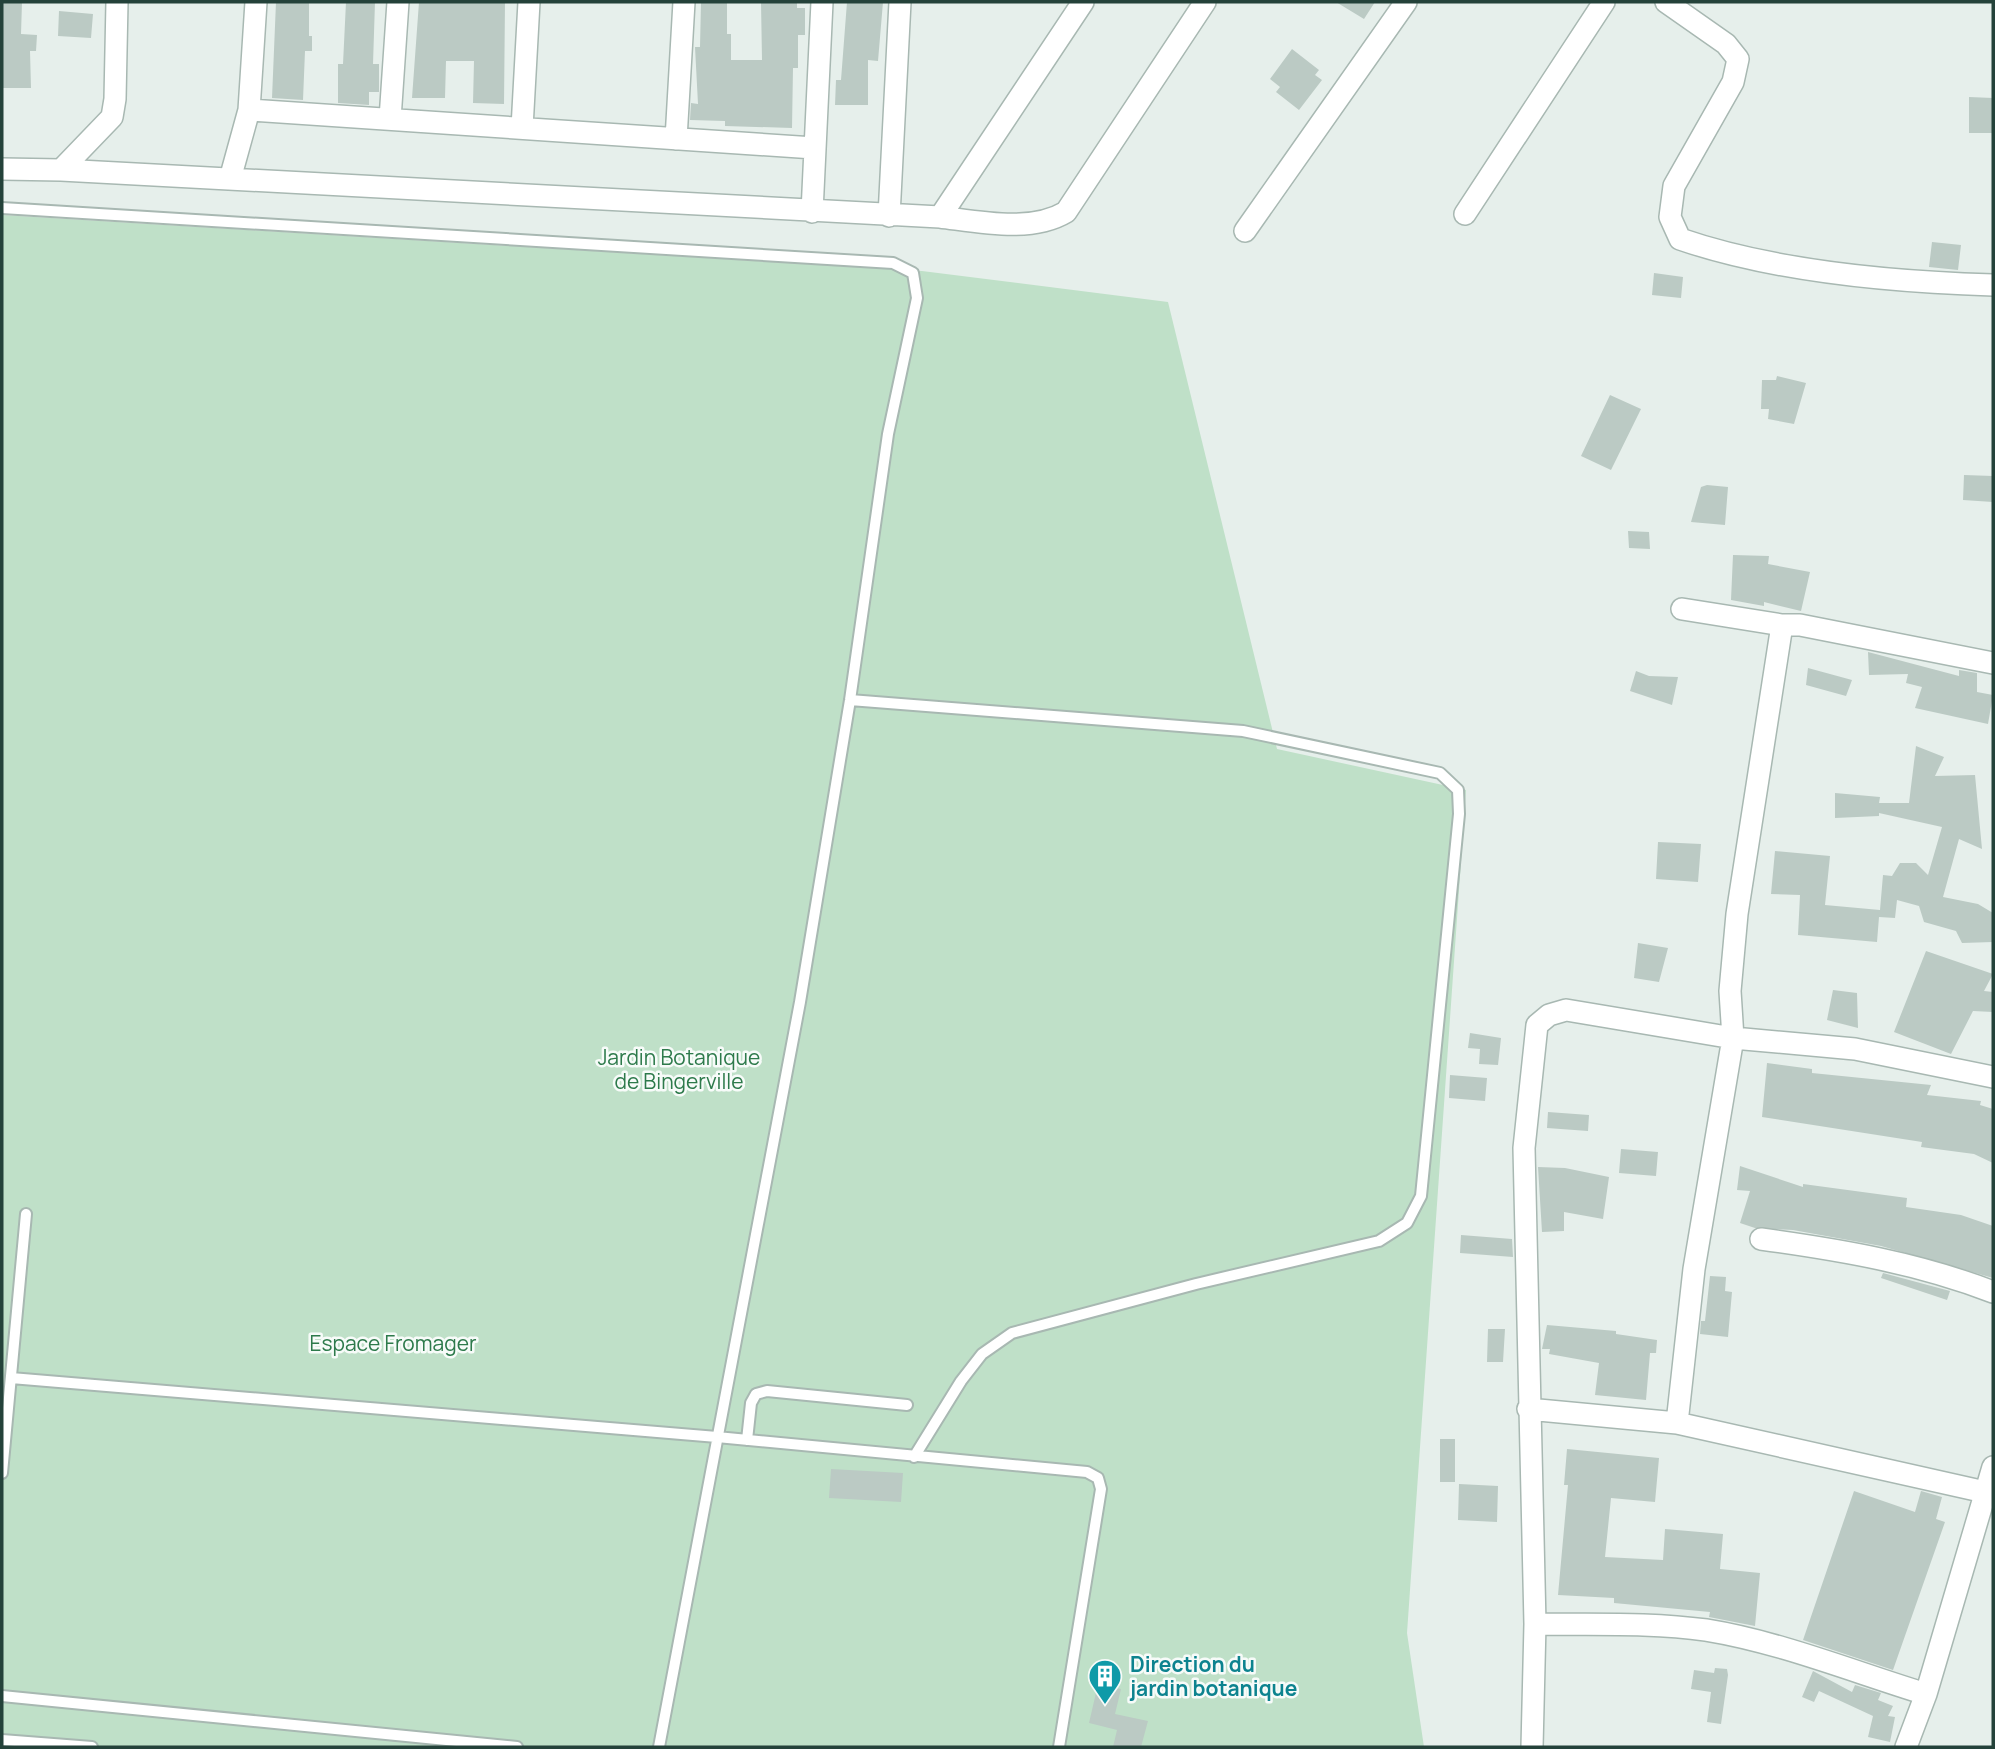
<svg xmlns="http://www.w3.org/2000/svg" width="1995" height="1749" font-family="Manrope,sans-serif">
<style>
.green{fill:#bfe0c8}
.building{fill:#bbcac4}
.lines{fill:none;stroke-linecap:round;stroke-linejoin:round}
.lane-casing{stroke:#a8b8b2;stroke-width:14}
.street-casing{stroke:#a8b8b2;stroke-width:24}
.lane{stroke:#fff;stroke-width:10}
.street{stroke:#fff;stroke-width:21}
.labels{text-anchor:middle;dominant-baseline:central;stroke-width:5;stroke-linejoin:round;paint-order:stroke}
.park-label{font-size:21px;fill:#2d7a4b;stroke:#f7fbf9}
.culture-label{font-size:21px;font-weight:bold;fill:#0d838f;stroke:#f7fbf9;text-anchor:start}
</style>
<rect width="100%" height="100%" fill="#e6efeb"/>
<path class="green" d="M2 215 922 271 1168 302 1277 749 1466 790 1407 1633 1424 1747H2Z"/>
<path class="building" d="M2 2H22L21 34 37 35 36 51H30L31 88H2Z
M276 2H309V36H312V51H305L303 100 272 98Z
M346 2H375L373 64H379V92H369V105L338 103V64H343Z
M419 2H505L504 104 473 103 474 61H446L445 98H412Z
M701 2 727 3V34H731V60H762L761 2H797V8H805V35H798V68H793L792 128 725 126V121L690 120 691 103 698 104 695 47H700Z
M847 2H883L878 61 868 60V105H835L836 80H841Z
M1336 2H1375L1364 19Z
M59 11 93 14 91 38 58 36Z
M1292 49 1319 70 1315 75 1322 80 1299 110 1276 92 1280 87 1270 79Z
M1969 97 1993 98V133H1969Z
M1932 242 1961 245 1958 270 1929 267Z
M1654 273 1683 277 1681 298 1652 295Z
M1777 376 1806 383 1794 424 1768 419 1769 409H1761L1762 380H1776Z
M1610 395 1641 409 1611 470 1581 456Z
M1964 475 1993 476V502L1963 500Z
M1707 485 1728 487 1725 525 1691 522 1701 487Z
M1628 531 1649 532 1650 549 1629 548Z
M1733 555 1769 556 1768 564 1810 572 1801 611 1764 602V606L1731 600Z
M1868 652 1959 676V670L1977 673V692L1993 695 1988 724 1915 708 1922 687 1906 683 1908 674 1869 675Z
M1808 668 1852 680 1846 696 1806 685Z
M1636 671 1649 676 1678 677 1672 705 1630 691Z
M1916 746 1944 757 1935 776 1975 775 1982 849 1959 839 1943 897 1978 904 1993 913V942L1962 943 1956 931 1924 922 1919 906 1897 900 1895 918 1879 917 1877 942 1798 935 1800 895 1771 894 1775 851 1830 856 1825 905 1880 910 1883 875 1892 876 1900 863H1916L1928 875 1942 827 1879 813V816L1835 818V793L1880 797 1879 803H1909Z
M1658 842 1701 844 1698 882 1656 879Z
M1638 943 1668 948 1659 982 1634 978Z
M1926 951 1993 974 1984 991 1993 992V1012L1973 1011 1951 1054 1894 1032Z
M1833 990 1857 993 1858 1028 1827 1020Z
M1470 1033 1501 1038 1498 1065 1479 1064 1480 1049 1468 1048Z
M1767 1063 1812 1069V1073L1931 1085 1927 1095 1981 1101 1980 1105 1993 1109V1163L1974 1154 1921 1147 1922 1142 1762 1117Z
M1450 1075 1487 1078 1485 1101 1449 1098Z
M1548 1112 1589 1115 1588 1131 1547 1128Z
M1621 1149 1658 1152 1656 1176 1619 1173Z
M1740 1166 1803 1187V1184L1907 1198 1906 1207 1961 1215 1993 1226V1278L1881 1246 1793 1230 1755 1228 1740 1223 1750 1191 1737 1190Z
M1538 1167 1565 1168 1609 1177 1603 1219 1564 1212V1231L1542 1232Z
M1461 1235 1512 1239 1513 1257 1460 1253Z
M1883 1273 1950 1291 1947 1300 1881 1278Z
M1710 1276 1726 1277 1725 1291 1732 1292 1728 1337 1700 1334 1701 1321H1705Z
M1547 1325 1616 1331V1334L1657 1340 1656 1353H1650L1646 1400 1595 1395 1599 1363 1549 1354 1550 1349H1542Z
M1488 1329H1505L1503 1362H1487Z
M1440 1439H1455V1482H1440Z
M1567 1449 1659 1458 1655 1502 1611 1498 1605 1557 1663 1560 1665 1529 1723 1534 1720 1569 1760 1573 1755 1626 1709 1617 1710 1612 1614 1603V1598L1558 1595 1568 1485H1564Z
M831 1469 903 1473 901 1502 829 1498Z
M1459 1484 1498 1486 1497 1522 1458 1520Z
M1854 1491 1915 1512 1921 1491 1942 1497 1936 1519 1945 1522 1893 1670 1803 1640Z
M1715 1668 1727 1669 1728 1675 1721 1724 1707 1722 1711 1692 1691 1689 1694 1670 1714 1673Z
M1813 1671 1852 1692 1855 1685 1881 1693 1878 1700 1893 1706 1888 1716 1895 1717 1890 1742 1868 1737 1873 1716 1819 1691 1814 1702 1802 1697Z
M1098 1684 1121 1689 1115 1714 1148 1721 1141 1747H1113L1117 1730 1089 1723Z"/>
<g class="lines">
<defs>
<path id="lane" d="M2 208 893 263 913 273 917 298 888 434 850 700 800 1002 659 1747
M850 700 1243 731 1440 773 1458 790 1459 814 1421 1196 1407 1223 1379 1241 1196 1284 1012 1333 982 1354 961 1381 914 1457
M11 1378 717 1437 1087 1472 1098 1478 1101 1489 1059 1747
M747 1440 751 1403 756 1394 767 1391 907 1405
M2 1473 26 1214
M2 1696 517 1747
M2 1740 92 1747"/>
<path id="street" d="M1666 2 1726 44 1738 59 1733 82 1674 186 1670 217 1680 239C1776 272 1893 282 1993 285
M249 110 814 148
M390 119 398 2
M522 128 529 2
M676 139 684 2
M2 169 61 170 940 217C980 222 1031 233 1066 212L1205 2
M61 170 112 117 115 99 117 2
M230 179 249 110 256 2
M812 212 822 2
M1465 214 1604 2
M889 216 900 2
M940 217 1083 2
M1245 231 1406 2
M1682 609 1782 625H1800L1993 663
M1782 625 1737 914 1730 991 1733 1038 1855 1049 1993 1077
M1761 1239C1841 1250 1918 1263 1993 1292
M1528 1409 1677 1423 1694 1269 1733 1038 1566 1010 1549 1015 1537 1025 1524 1148 1535 1624 1532 1747
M1677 1423 1985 1492
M1535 1624C1592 1625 1649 1622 1706 1630 1780 1642 1854 1672 1926 1694
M1906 1747 1926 1694 1993 1467"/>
</defs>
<use href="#lane" class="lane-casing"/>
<use href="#street" class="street-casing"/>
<use href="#lane" class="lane"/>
<use href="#street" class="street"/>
</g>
<defs>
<symbol id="building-pin" viewBox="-11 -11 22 30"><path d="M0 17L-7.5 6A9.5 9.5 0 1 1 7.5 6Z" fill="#0f9aa8" stroke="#f7fbf9"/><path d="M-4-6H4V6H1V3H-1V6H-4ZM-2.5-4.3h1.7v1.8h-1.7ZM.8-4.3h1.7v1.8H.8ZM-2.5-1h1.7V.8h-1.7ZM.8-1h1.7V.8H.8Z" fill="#fff"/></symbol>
</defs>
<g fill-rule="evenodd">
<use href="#building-pin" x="1086" y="1657" width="38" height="52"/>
</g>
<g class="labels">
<g class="park-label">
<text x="679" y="1057">Jardin Botanique<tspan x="679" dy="24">de Bingerville</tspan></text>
<text x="393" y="1343">Espace Fromager</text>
</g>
<g class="culture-label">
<text x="1130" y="1664">Direction du<tspan x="1130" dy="24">jardin botanique</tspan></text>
</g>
</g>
<rect width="1995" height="1749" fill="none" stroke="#24423a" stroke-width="7"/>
</svg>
